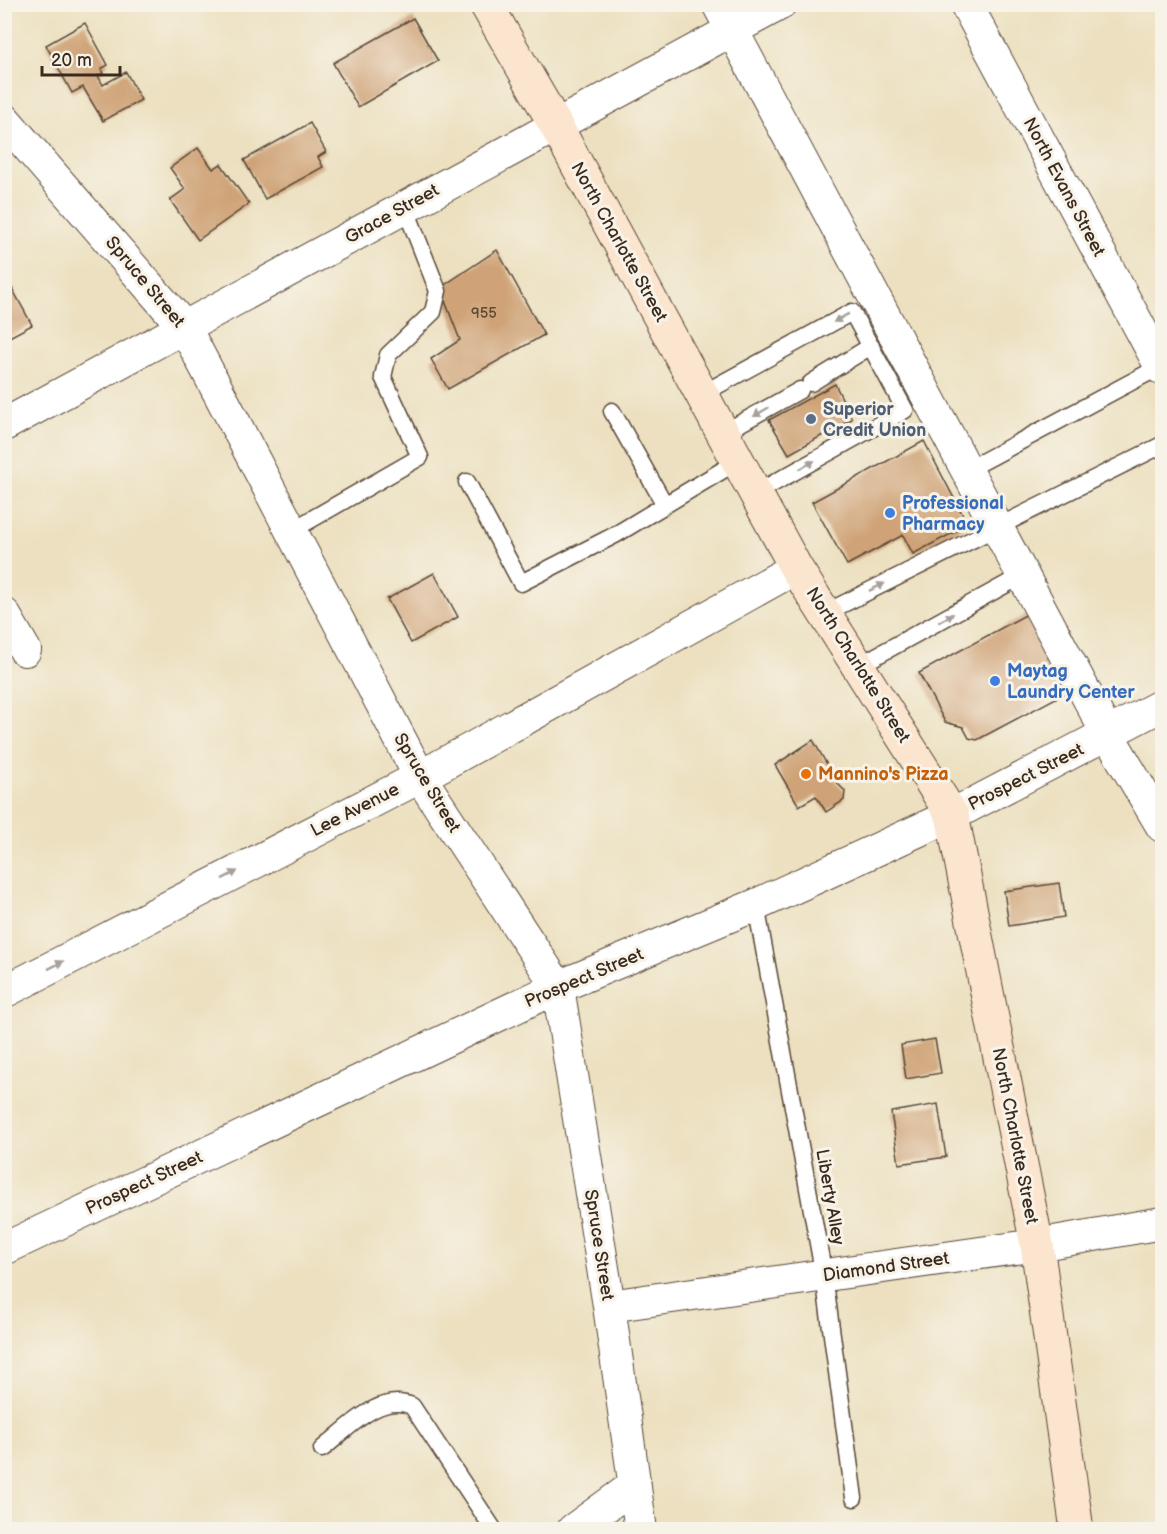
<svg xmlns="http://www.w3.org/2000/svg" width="1167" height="1534" font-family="'Balsamiq Sans',sans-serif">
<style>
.building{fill:#cfa377}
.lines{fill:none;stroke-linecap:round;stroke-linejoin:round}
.lane-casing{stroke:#564536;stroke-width:19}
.street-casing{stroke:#564536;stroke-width:34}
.secondary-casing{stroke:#564536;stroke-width:35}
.lane{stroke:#fff;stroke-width:16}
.street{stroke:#fff;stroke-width:32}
.secondary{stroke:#fbe5cf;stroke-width:33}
.oneway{fill:#a79f9a}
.service-dot{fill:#5c6f8a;stroke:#f7f3e8;stroke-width:2}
.shop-dot{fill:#3f7fe0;stroke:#f7f3e8;stroke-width:2}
.food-dot{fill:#e8710a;stroke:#f7f3e8;stroke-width:2}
.labels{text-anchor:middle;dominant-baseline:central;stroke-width:6;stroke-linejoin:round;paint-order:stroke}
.number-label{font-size:15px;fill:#604834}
.street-label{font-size:18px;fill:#3b2a1e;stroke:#f7f3e8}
.service-label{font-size:18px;font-weight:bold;fill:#4e5e75;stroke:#f7f3e8;text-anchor:start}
.shop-label{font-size:18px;font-weight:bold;fill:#366cbe;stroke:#f7f3e8;text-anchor:start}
.food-label{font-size:18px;font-weight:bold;fill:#c56008;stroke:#f7f3e8;text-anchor:start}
</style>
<rect width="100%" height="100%" fill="#f7f3e8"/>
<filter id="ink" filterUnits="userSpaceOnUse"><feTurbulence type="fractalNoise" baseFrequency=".0167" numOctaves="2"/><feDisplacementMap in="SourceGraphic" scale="12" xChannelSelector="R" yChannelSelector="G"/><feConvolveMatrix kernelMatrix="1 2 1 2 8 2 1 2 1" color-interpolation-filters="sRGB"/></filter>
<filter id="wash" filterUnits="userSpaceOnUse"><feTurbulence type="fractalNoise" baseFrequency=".008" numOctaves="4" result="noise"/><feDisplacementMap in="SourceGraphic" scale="24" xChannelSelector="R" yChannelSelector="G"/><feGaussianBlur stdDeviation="1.35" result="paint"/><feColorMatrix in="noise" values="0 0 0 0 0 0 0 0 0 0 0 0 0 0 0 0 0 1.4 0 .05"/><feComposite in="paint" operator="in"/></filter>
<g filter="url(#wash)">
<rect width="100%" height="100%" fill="#ece0c0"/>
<g id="blocks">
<path class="building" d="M413 18 438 61 358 107 333 63Z
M85 23 108 65 101 69 103 73 98 76 103 85 126 72 141 100 103 121 83 87 72 93 46 45Z
M310 123 326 152 318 157 323 167 265 199 244 160Z
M198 148 213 169 221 164 249 204 198 240 170 200 185 189 170 168Z
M497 250 544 335 448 389 431 359 460 340 440 288Z
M7 279 32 325 4 340V280Z
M835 384 852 419 789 454 769 420Z
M924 441 968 525 913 554 903 535 847 565 812 502Z
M434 573 458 617 411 643 387 599Z
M1029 613 1071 690 977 740 969 738 963 727 945 722 919 673Z
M813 740 838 784 845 791 844 800 826 812 816 796 799 806 775 765Z
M1059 883 1064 917 1009 926 1004 891Z
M935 1039 941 1073 906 1079 901 1045Z
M938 1104 946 1157 899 1164 891 1112Z"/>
</g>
</g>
<g filter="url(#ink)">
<use href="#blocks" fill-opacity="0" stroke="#564536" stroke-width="1.5"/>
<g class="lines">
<defs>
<path id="lane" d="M811 383 871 346
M702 394 852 312 905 410 756 493
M612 411 665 505
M723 433 800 390
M967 470 1161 366
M467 482 521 583 615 535 738 461
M291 531 420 457 383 377 388 355 433 312 438 291 405 207
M825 613 1162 445
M858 666 1023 575
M756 905 824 1276 854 1498
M322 1449C347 1430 378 1392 412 1406L494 1530"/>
<path id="street" d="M718 4 1108 735 1162 826
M966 4 1162 369
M4 119 185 328 420 777 558 987 609 1306 641 1530
M4 425 780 4
M4 614 25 650
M4 992 420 777 796 568
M4 1249 558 987 756 905 952 815 1162 705
M609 1306 1037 1245 1162 1223
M573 1530 635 1485"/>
<path id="secondary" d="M486 4 555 124 796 568 952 815 1037 1245 1077 1530"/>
</defs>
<use href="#lane" class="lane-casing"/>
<use href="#street" class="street-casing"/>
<use href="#secondary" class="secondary-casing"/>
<use href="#lane" class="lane"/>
<use href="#street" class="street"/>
<use href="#secondary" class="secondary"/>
</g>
<defs><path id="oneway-solid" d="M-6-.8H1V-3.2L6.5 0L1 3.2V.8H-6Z" transform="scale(1.5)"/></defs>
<g class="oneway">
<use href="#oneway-solid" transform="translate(841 318) rotate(151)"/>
<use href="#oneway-solid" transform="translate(761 412) rotate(150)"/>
<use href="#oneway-solid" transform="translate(807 465) rotate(-29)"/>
<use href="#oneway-solid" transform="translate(877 587) rotate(-26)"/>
<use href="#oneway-solid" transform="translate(946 618) rotate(-29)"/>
<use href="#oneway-solid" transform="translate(230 875) rotate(-27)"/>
<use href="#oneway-solid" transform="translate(56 965) rotate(-27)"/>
</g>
</g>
<circle class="service-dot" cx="811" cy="419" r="6"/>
<g class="shop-dot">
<circle cx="890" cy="513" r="6"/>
<circle cx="995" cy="681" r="6"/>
</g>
<circle class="food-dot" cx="806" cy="774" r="6"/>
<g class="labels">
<g class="number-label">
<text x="484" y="313">955</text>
</g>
<g class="street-label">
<text transform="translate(1064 187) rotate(62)">North Evans Street</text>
<text transform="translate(392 214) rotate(-29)">Grace Street</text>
<text transform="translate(619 242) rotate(61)">North Charlotte Street</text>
<text transform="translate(145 282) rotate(50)">Spruce Street</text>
<text transform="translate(858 665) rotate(58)">North Charlotte Street</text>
<text transform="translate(1026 777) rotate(-27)">Prospect Street</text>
<text transform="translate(427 783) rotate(59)">Spruce Street</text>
<text transform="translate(355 810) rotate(-27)">Lee Avenue</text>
<text transform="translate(584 978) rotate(-23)">Prospect Street</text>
<text transform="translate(1015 1136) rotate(79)">North Charlotte Street</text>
<text transform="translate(144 1183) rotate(-25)">Prospect Street</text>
<text transform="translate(830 1197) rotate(80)">Liberty Alley</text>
<text transform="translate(599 1245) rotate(81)">Spruce Street</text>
<text transform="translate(886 1267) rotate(-8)">Diamond Street</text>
</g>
<g class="service-label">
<text x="823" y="409">Superior<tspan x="823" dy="21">Credit Union</tspan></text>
</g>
<g class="shop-label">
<text x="902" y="503">Professional<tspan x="902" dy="21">Pharmacy</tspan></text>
<text x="1007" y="671">Maytag<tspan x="1007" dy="21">Laundry Center</tspan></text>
</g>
<g class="food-label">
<text x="818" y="774">Mannino's Pizza</text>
</g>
</g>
<rect width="1167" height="1534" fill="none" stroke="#f7f3e8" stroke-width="24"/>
<path d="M42 66v9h78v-9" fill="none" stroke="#3b2a1e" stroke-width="3"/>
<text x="51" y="66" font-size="18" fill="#3b2a1e" stroke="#f7f3e8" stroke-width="4.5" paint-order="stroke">20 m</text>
</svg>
